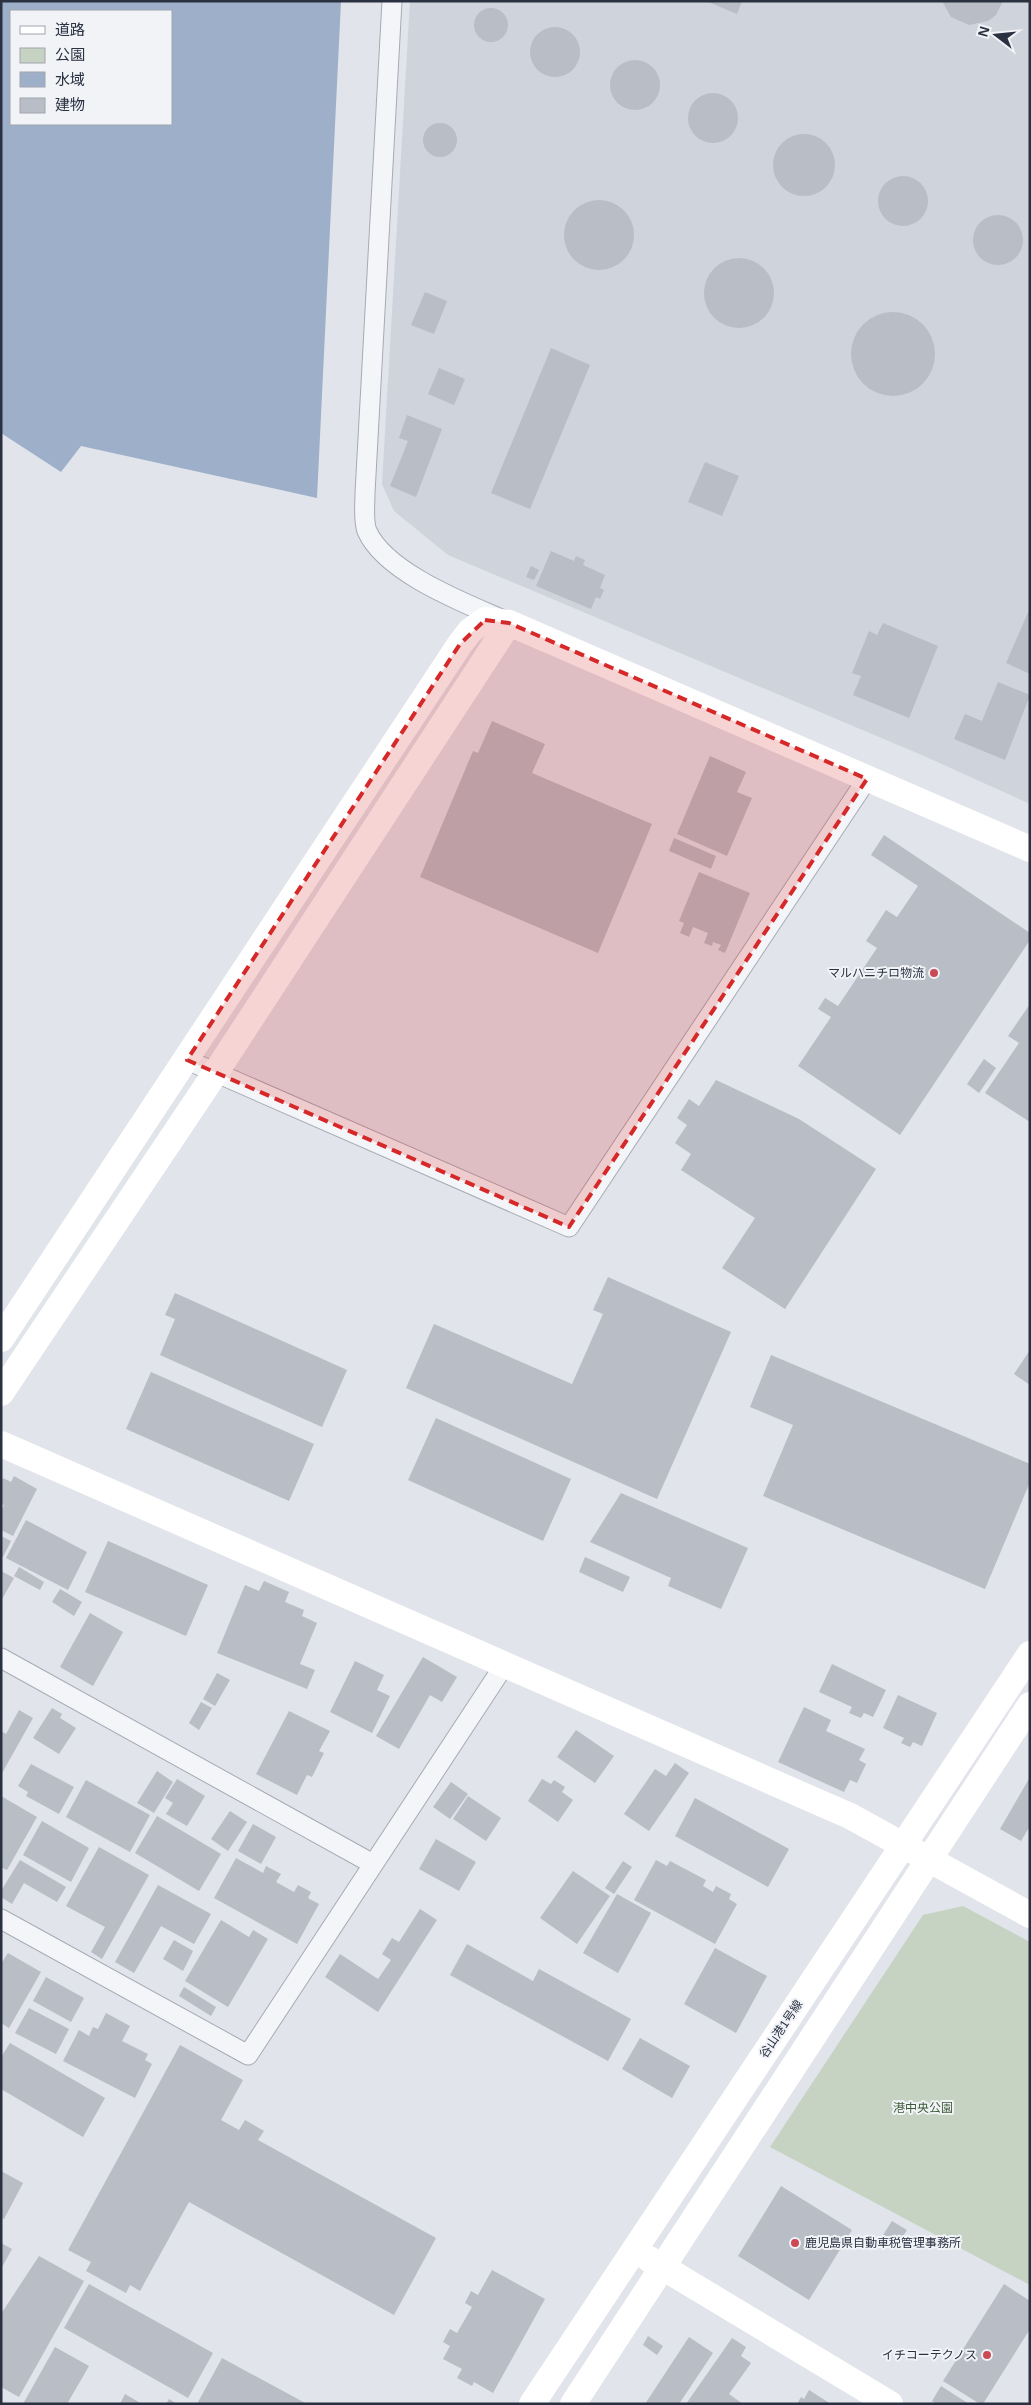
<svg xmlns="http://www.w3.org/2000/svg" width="1031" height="2405" font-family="Helvetica,'Noto Sans JP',sans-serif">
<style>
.built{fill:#cfd3db}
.green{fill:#c6d3c2}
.water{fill:#9dafc9;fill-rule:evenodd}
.building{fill:#b8bdc6}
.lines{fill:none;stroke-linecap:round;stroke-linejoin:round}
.street-casing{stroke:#a6abb4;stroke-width:21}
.street{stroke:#f4f5f8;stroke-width:19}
.secondary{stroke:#fff;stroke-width:26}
.marked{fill:#d62828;fill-opacity:0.2;stroke:#d62828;stroke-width:4;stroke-dasharray:10 6;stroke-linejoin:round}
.poi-dot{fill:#cc4854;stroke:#f1f3f7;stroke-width:2}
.labels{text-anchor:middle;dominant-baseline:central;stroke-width:4;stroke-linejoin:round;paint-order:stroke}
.poi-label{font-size:12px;fill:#2a3141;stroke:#f1f3f7;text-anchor:end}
.street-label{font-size:12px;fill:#2a3141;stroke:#f1f3f7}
.park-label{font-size:12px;fill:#3c5d37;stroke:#f1f3f7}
</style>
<rect width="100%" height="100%" fill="#e1e4ea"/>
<path class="built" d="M410 1H1030V804L924 756 448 555 394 511 382 484Z"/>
<path class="green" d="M963 1906 1030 1942V2285L770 2147 923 1915Z"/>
<path class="water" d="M1 1H341L317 498 81 446 61 472 1 433ZM11 11H171V124H11Z"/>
<path class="building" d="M706 1H742L737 14Z
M942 1H1003L996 15 988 21 969 25 951 17Z
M474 25a17 17 0 1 1 34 0a17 17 0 1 1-34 0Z
M530 52a25 25 0 1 1 50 0a25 25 0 1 1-50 0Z
M610 85a25 25 0 1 1 50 0a25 25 0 1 1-50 0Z
M688 118a25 25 0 1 1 50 0a25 25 0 1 1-50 0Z
M423 140a17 17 0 1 1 34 0a17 17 0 1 1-34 0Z
M773 165a31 31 0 1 1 62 0a31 31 0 1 1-62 0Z
M878 201a25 25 0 1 1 50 0a25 25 0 1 1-50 0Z
M564 235a35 35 0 1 1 70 0a35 35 0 1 1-70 0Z
M973 240a25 25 0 1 1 50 0a25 25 0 1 1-50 0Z
M704 293a35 35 0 1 1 70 0a35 35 0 1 1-70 0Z
M425 292 447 301 434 334 411 325Z
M851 354a42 42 0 1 1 84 0a42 42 0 1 1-84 0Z
M551 348 590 365 530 509 491 493Z
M439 368 465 379 454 405 428 394Z
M407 415 442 429 416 497 390 486 408 441 399 438Z
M705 462 739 476 722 516 688 502Z
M551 551 574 561 576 556 585 560 583 565 605 575 600 588 604 590 600 599 596 597 591 609 536 586Z
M531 566 539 570 534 580 526 577Z
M1030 608V674L1006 663Z
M883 623 938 646 909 718 853 695 861 676 852 673 869 631 877 635Z
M998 682 1030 695 1005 760 954 739 965 714 982 721Z
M492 721 545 744 532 773 652 824 598 953 420 877 473 751 478 753Z
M710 756 746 772 737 792 752 798 727 856 677 834Z
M884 835 1030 933V940L900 1135 798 1066 831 1017 818 1009 825 998 838 1006 877 948 866 941 886 910 897 917 918 886 871 855Z
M674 838 716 856 711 869 669 851Z
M699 872 750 893 725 953 718 950 721 945 713 942 712 946 704 943 708 933 693 927 689 937 680 933 684 923 679 921Z
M1030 1004V1122L985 1093 1019 1043 1008 1036Z
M984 1059 996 1068 979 1093 967 1084Z
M716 1080 799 1119 876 1169 785 1309 722 1268 755 1218 681 1170 691 1154 675 1143 687 1125 677 1118 689 1099 699 1106Z
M608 1277 731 1332 657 1499 406 1388 434 1324 572 1384 603 1314 593 1310Z
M175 1293 347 1370 322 1427 160 1355 175 1319 165 1315Z
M1030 1350V1385L1014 1374Z
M771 1355 1030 1464V1482L985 1589 763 1496 793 1425 750 1407Z
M151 1372 314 1444 289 1501 126 1429Z
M436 1418 571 1479 543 1541 408 1480Z
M14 1476 37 1489 13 1536 1 1530V1511L4 1505 1 1504V1482L3 1478 11 1482Z
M621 1493 748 1548 721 1609 668 1586 671 1578 590 1542Z
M26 1520 87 1552 68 1590 6 1558Z
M1 1536 11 1541 3 1557 1 1556Z
M108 1541 208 1585 186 1636 85 1592Z
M585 1557 630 1577 623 1592 579 1572Z
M19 1567 44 1582 40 1590 14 1576Z
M1 1571 14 1578 1 1601Z
M264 1581 289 1592 285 1602 304 1610 302 1616 317 1623 300 1664 315 1670 307 1689 217 1653 245 1585 259 1591Z
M60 1589 82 1602 74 1616 52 1602Z
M90 1613 123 1632 93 1686 60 1667Z
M423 1657 457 1677 442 1702 430 1695 399 1749 376 1736Z
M355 1661 384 1675 377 1690 390 1696 372 1733 330 1712Z
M832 1664 886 1690 873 1717 864 1713 861 1718 849 1713 852 1707 819 1692Z
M217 1673 230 1680 215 1706 203 1699Z
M898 1695 937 1713 922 1746 913 1742 910 1747 901 1743 904 1738 883 1728Z
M201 1702 212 1708 199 1730 189 1723Z
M804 1707 831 1720 826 1731 865 1749 859 1760 866 1764 857 1783 850 1780 844 1792 778 1762Z
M52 1708 62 1714 60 1718 76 1728 59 1754 33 1738Z
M19 1710 33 1718 1 1775V1731L6 1734Z
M289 1711 330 1731 319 1751 324 1753 312 1777 307 1775 297 1795 256 1774Z
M576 1730 614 1756 595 1783 557 1757Z
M675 1763 689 1773 649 1831 624 1814 655 1769 666 1776Z
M31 1764 74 1787 59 1814 26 1796 28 1792 18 1786Z
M157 1771 173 1782 154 1813 137 1803Z
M1030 1777V1826L1021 1841 1000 1829Z
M177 1779 205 1796 187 1826 166 1814 173 1803 165 1798Z
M542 1779 551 1784 554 1780 565 1787 562 1792 573 1800 558 1822 528 1801Z
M86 1780 150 1815 130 1852 66 1817Z
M451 1782 468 1794 450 1819 433 1807Z
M1 1796 37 1817 7 1870 1 1867Z
M468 1796 501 1818 486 1841 453 1819Z
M695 1798 789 1849 768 1887 675 1836Z
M230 1811 247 1822 228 1851 211 1839Z
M157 1816 221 1854 199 1891 135 1853Z
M42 1821 89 1848 71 1882 23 1855Z
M253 1824 276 1837 261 1864 238 1851Z
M436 1839 476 1862 459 1891 419 1869Z
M99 1847 149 1875 102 1959 91 1952 105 1927 66 1906Z
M236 1858 263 1873 266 1866 281 1874 276 1882 294 1892 298 1885 311 1892 308 1898 319 1904 297 1944 214 1898Z
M20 1860 66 1887 57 1902 24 1883 12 1904 1 1897V1891Z
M656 1860 667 1866 670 1861 706 1880 703 1886 713 1892 716 1886 731 1894 729 1899 737 1904 715 1944 634 1900Z
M623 1861 632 1867 614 1894 605 1888Z
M573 1871 610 1896 577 1944 540 1918Z
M158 1885 211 1914 194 1944 161 1926 134 1973 115 1962Z
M617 1894 651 1913 618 1973 583 1953Z
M420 1909 437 1920 378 2012 325 1977 340 1954 378 1979 391 1960 382 1954 392 1938 399 1942Z
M221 1920 249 1937 253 1930 268 1939 228 2007 185 1981Z
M174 1940 193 1951 183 1971 163 1959Z
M467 1944 533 1981 539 1969 631 2019 608 2061 450 1975Z
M715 1948 767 1976 736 2033 684 2004Z
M8 1953 41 1972 9 2028 1 2023V1964Z
M46 1977 84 1998 71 2022 33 2001Z
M184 1987 216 2007 211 2016 179 1996Z
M29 2008 69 2029 56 2054 15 2033Z
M106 2013 130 2026 122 2041 148 2054 145 2060 152 2064 135 2098 63 2061 79 2030 89 2036 93 2027 98 2029Z
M640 2038 690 2066 672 2098 622 2069Z
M10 2043 105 2098 83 2137 1 2089V2057Z
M180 2045 243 2080 221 2120 239 2130 245 2120 264 2131 258 2140 436 2238 394 2315 189 2202 140 2291 130 2285 126 2293 86 2271 91 2262 68 2250Z
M1 2171 23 2183 4 2219 1 2218Z
M781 2186 852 2230 809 2300 738 2256Z
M892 2221 907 2230 898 2244 883 2235Z
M1 2243 12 2249 1 2269Z
M39 2256 84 2281 19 2397 1 2387V2314Z
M492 2270 545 2299 493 2393 474 2382 472 2386 457 2378 462 2369 443 2359 450 2346 443 2342 450 2329 457 2333 472 2307 465 2303 471 2291 478 2295Z
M89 2284 213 2353 188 2398 64 2328Z
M1004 2284 1030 2301V2329L983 2404H980L943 2381Z
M648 2336 663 2346 657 2355 643 2345Z
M689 2337 713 2353 679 2404H645Z
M732 2338 746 2347 741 2356 751 2363 729 2394 743 2404H686Z
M55 2347 89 2366 67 2404H23Z
M222 2358 307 2404H197Z
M941 2386 969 2404H937L932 2401Z
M809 2390 831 2404H797L801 2397 804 2399Z
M125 2394 142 2404H120Z
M169 2399 177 2404H166Z"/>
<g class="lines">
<defs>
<path id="street" d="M392 1 365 493C365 504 363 521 367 531 385 572 462 602 501 619
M187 1060 569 1227 867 779
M1 1658 373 1864
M1 1919 248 2055 505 1664"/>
</defs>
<use href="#street" class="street-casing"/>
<use href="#street" class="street"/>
<path class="secondary" d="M1 1339 460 644 470 631 485 620 509 623 1030 849
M1 1393 216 1072 509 623
M1 1444 850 1816 1030 1915
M649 2259 890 2404
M532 2404 1030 1654
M573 2404 1030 1705"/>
</g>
<path class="marked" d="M485 620 509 623 867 779 569 1227 187 1060 460 644Z"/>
<g class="poi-dot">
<circle cx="934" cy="973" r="5"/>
<circle cx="795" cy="2243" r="5"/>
<circle cx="987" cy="2355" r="5"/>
</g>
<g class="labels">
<g class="poi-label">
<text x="924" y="973">マルハニチロ物流</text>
<text x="805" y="2243" text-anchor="start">鹿児島県自動車税管理事務所</text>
<text x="977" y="2355">イチコーテクノス</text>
</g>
<g class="street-label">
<text transform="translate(781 2029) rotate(-56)">谷山港1号線</text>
</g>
<g class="park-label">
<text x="923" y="2108">港中央公園</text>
</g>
</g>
<rect width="1031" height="2405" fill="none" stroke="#2a3141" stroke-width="5"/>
<rect x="10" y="10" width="162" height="115" fill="#f1f3f7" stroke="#a1a5ae"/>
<rect x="20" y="26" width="25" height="8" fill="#ffffff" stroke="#a1a5ae"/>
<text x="55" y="35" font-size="15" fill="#2a3141">道路</text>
<rect x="20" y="48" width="25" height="15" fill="#c6d3c2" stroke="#a1a5ae"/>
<text x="55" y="60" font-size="15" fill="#2a3141">公園</text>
<rect x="20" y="72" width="25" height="15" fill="#9dafc9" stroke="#a1a5ae"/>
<text x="55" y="85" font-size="15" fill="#2a3141">水域</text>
<rect x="20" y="98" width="25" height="15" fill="#b8bdc6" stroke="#a1a5ae"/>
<text x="55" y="110" font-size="15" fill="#2a3141">建物</text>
<g transform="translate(996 35) rotate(286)" stroke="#f1f3f7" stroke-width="4" paint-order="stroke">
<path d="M0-4L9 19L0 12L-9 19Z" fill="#2a3141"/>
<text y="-8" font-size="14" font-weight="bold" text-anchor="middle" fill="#2a3141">N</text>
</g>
</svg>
